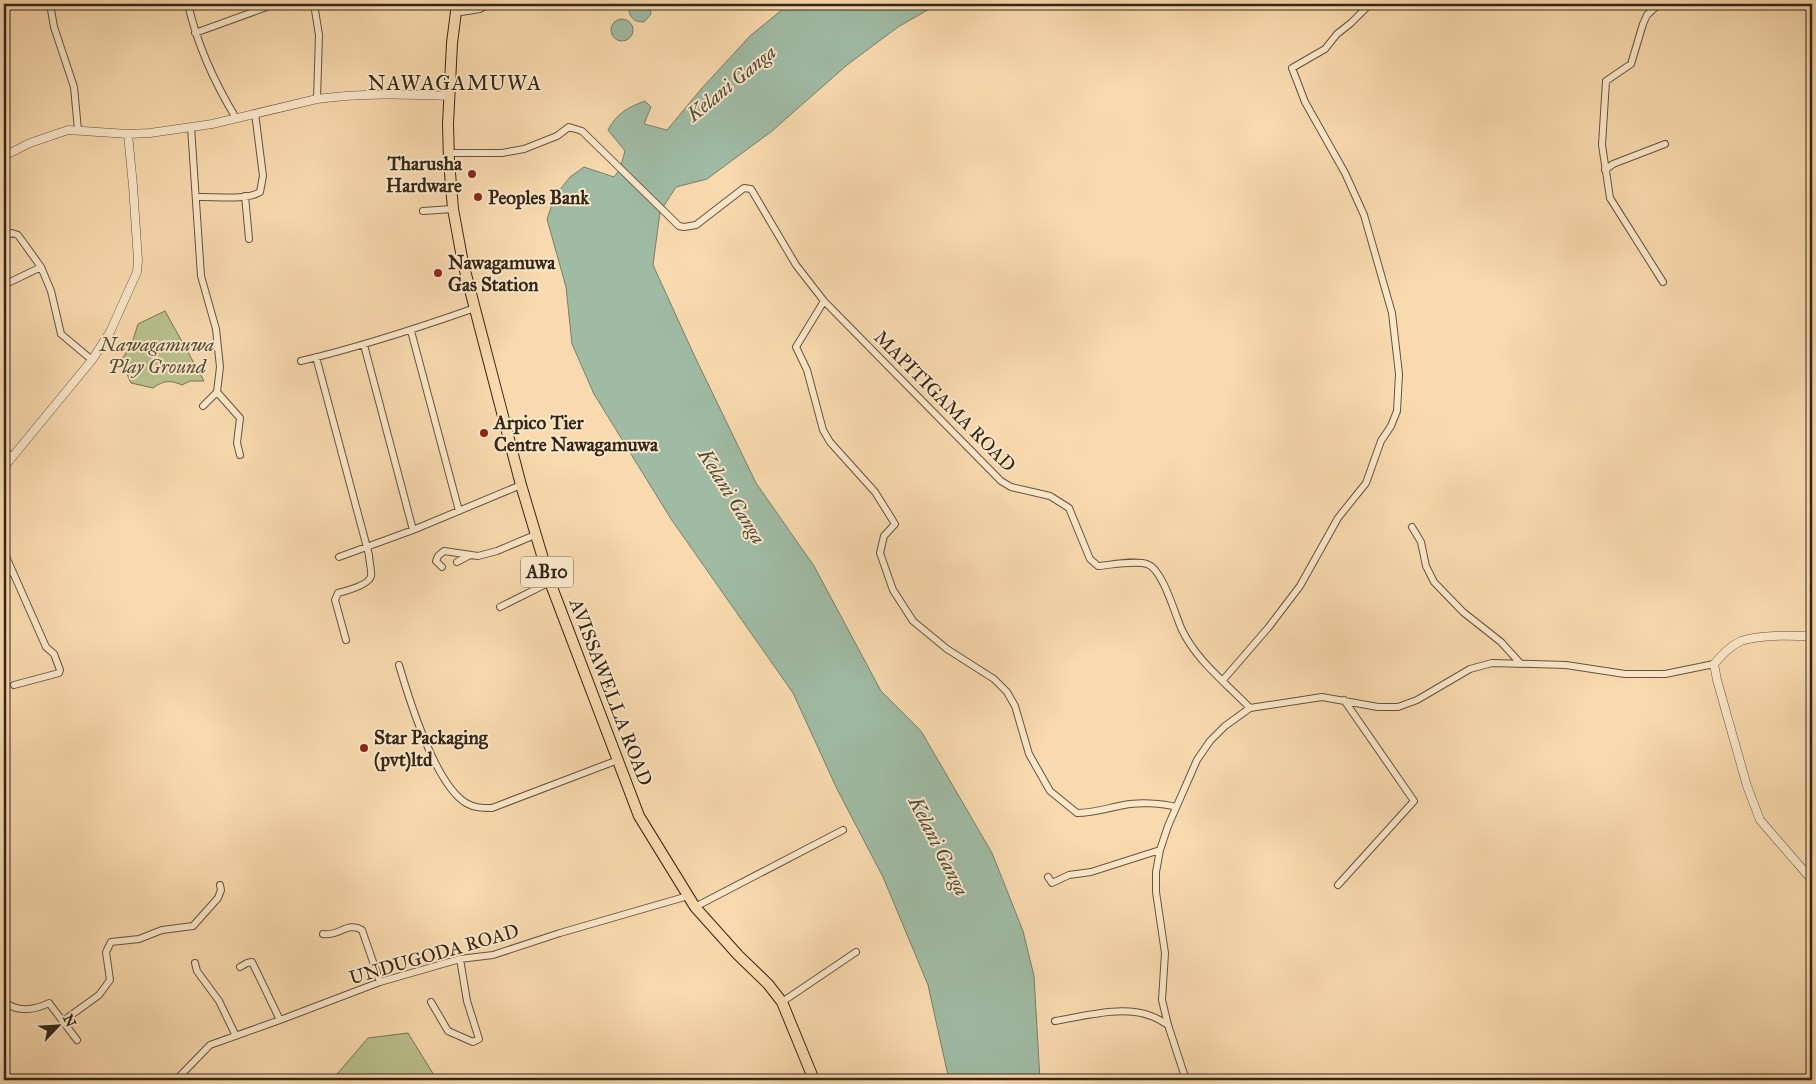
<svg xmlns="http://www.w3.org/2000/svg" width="1816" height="1084" font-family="'IM FELL Great Primer',serif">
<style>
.green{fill:#b9c18e;stroke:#767452}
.water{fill:#9fbba4;stroke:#747f6b}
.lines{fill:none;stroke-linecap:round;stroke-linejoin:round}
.minor-casing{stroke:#65533c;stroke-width:8}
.tertiary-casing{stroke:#65533c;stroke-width:9}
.primary-casing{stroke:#342616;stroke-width:12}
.minor{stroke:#fae7ca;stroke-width:6}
.tertiary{stroke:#fae7ca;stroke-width:8}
.primary{stroke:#f8daae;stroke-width:10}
.poi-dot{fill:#8f2418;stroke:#fae7ca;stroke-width:2}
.labels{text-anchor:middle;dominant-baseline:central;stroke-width:4;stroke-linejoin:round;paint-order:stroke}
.shield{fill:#fae7ca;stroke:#6f604c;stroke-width:1}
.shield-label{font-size:18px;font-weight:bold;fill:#342616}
.poi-label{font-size:19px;font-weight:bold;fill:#342616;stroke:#fae7ca;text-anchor:start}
.park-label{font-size:19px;font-style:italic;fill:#554d34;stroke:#fae7ca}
.street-label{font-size:19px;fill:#342616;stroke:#fae7ca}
.water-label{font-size:20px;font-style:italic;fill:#4f4b3a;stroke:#fae7ca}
.quarter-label{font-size:21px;letter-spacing:1px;fill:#342616;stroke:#fae7ca}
</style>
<rect width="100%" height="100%" fill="#f8daae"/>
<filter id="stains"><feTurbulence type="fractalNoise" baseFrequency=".004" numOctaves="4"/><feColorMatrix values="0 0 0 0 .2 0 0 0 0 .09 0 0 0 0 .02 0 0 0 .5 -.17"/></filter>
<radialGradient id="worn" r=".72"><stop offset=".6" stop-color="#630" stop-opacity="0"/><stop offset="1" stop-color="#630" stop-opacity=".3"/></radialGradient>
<path class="green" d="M165 311 204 381H190L182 385C171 380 164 380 153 388L131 383 121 361 132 343 138 324Z
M408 1033 437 1080H332L368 1038Z"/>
<path class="water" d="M632 4H649L651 14 644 22C636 22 632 20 629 12Z
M789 4H938L898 27 847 65 772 131 707 179 676 187 660 212 653 265 695 357 756 483 814 566 881 691 921 731 992 853 1023 931 1034 976 1040 1080H949L928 985 883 877 837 789 793 693 671 519 594 394 572 344 566 287 547 219 555 196 570 177 584 167 614 177 620 169 625 151 608 130C616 114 628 107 645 101L651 107 644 124 667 130 702 88 750 36Z
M611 30a11 11 0 1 1 22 0a11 11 0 1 1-22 0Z"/>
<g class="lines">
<defs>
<path id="minor" d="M50 4 54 27 74 87 78 130
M188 4C197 44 214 82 236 118
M314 4 319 35 317 99
M1659 4 1647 15 1643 24 1631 64 1606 81 1602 145 1610 198 1663 282
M455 13 480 9 489 4
M195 33 275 4
M191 127 201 276 216 329 220 367 217 392 203 406
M449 153H502L524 149 557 136 569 127 582 131 679 226 684 227 696 225 744 188 751 189 796 265 824 301 1001 481 1011 487 1050 496 1069 508 1090 559 1098 566C1111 565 1135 560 1147 564 1163 569 1175 615 1182 630 1197 661 1226 683 1250 708
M1605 170 1613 164 1665 144
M245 196 249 239
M196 197C213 196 246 201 260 192L263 176 255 113
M423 211 453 209
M4 237 12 233 18 235 41 267 51 291 61 334 92 360
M4 285 41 267
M824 301 796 347 807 370 823 430 830 442 875 492 895 524 884 536 880 553 893 590 913 621 947 649 994 679 1007 692 1015 706 1029 754 1050 791 1077 813C1093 813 1108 808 1124 805 1137 802 1163 803 1176 807
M411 331 459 511
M364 345 413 530
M316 357 369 555C369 561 372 571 371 576 369 585 346 591 338 593L335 600 346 640
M301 361C360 347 418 328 475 308
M217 392 240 418 237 443 240 455
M4 449 12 457
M1412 527 1421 542 1426 566 1434 582 1463 612 1501 642 1520 663
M4 552 46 647 54 654 60 670 59 673 14 685
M339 557 413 530 521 485
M457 562 470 555
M442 567 436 561 438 556 444 551 478 556 497 551 535 535
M4 576 12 571
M500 607 550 582
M399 665C409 699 435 784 466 803 474 808 483 808 492 808L618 760
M1223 680 1268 628 1300 586 1338 518 1366 483 1381 441 1391 426 1397 411 1399 374 1392 313 1364 215 1345 173 1305 102 1292 68 1325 49 1337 34 1351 23 1370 4
M1048 877 1052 883 1069 875 1091 872 1160 850
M1338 885 1414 801 1344 700
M695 907 843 830
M323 934C339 937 347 921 362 930L380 982
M195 963 197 971 219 1001 236 1036
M240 967 247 963 252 962 280 1020
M4 1001C16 1013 35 1010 49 1003L77 1040
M431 1002 448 1031 473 1042 479 1039 467 1001 460 959
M782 1002 856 952
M63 1021 99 995 110 980 106 952 111 942 139 939 162 930 193 926 218 898 221 890 220 885
M1055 1021C1084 1016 1123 1005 1151 1016 1157 1018 1163 1022 1168 1025
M176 1080 210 1045 280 1020 380 982 460 959 493 955 560 933 688 896
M1186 1080 1168 1025 1162 1000 1165 953 1156 892V872L1160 850 1168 826 1197 760 1210 741 1225 726 1250 708 1322 697 1378 707H1398L1417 700 1470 669 1492 663 1566 665 1625 674H1665L1714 664"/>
<path id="tertiary" d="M4 156 30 143 68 130 128 134 150 133 212 124 317 99C362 93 405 94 450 96
M4 467 92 360 110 332 137 272 138 260 133 186 128 134
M1812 636C1791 636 1761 634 1741 641 1730 646 1722 655 1714 664L1717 680 1747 786 1760 820 1812 880"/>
<path id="primary" d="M457 4 452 43 448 124 449 161 453 209 463 263 521 485 550 582 639 816 695 907 738 955 768 984 782 1002 814 1080"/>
</defs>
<use href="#minor" class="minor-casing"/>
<use href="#tertiary" class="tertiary-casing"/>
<use href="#primary" class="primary-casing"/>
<use href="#minor" class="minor"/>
<use href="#tertiary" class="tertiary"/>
<use href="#primary" class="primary"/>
</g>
<g class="poi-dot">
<circle cx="472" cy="174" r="5"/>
<circle cx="478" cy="197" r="5"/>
<circle cx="438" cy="273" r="5"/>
<circle cx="484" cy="433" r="5"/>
<circle cx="364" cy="748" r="5"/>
</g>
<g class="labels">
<rect class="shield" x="521" y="556.5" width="52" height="31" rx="4"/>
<g class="shield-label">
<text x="547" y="572">AB10</text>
</g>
<g class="poi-label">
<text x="462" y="163" text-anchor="end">Tharusha<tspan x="462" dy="22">Hardware</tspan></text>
<text x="488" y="197">Peoples Bank</text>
<text x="448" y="262">Nawagamuwa<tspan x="448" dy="22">Gas Station</tspan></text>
<text x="494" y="422">Arpico Tier<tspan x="494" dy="22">Centre Nawagamuwa</tspan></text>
<text x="374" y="737">Star Packaging<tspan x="374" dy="22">(pvt)ltd</tspan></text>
</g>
<g class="park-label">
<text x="157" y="344">Nawagamuwa<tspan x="157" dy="22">Play Ground</tspan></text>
</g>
<g class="street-label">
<text transform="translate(945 401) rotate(45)">MAPITIGAMA ROAD</text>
<text transform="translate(611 692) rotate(69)">AVISSAWELLA ROAD</text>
<text transform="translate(434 954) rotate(-16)">UNDUGODA ROAD</text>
</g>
<g class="water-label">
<text transform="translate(731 83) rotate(-39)">Kelani Ganga</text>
<text transform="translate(732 496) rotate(58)">Kelani Ganga</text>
<text transform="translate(939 846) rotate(63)">Kelani Ganga</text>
</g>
<g class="quarter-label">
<text x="455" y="83">NAWAGAMUWA</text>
</g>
</g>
<rect width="1816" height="1084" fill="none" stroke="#f8daae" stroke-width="20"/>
<rect x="5" y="5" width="1806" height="1074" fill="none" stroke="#342616" stroke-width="2.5"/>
<rect x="10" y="10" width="1796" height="1064" fill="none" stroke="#342616"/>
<g transform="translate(58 1026) rotate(65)" stroke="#fae7ca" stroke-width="4" paint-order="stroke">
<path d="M0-4L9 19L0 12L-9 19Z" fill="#342616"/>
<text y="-8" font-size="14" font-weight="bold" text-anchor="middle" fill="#342616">N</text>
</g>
<rect width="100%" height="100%" filter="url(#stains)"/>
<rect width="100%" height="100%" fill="url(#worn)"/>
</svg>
